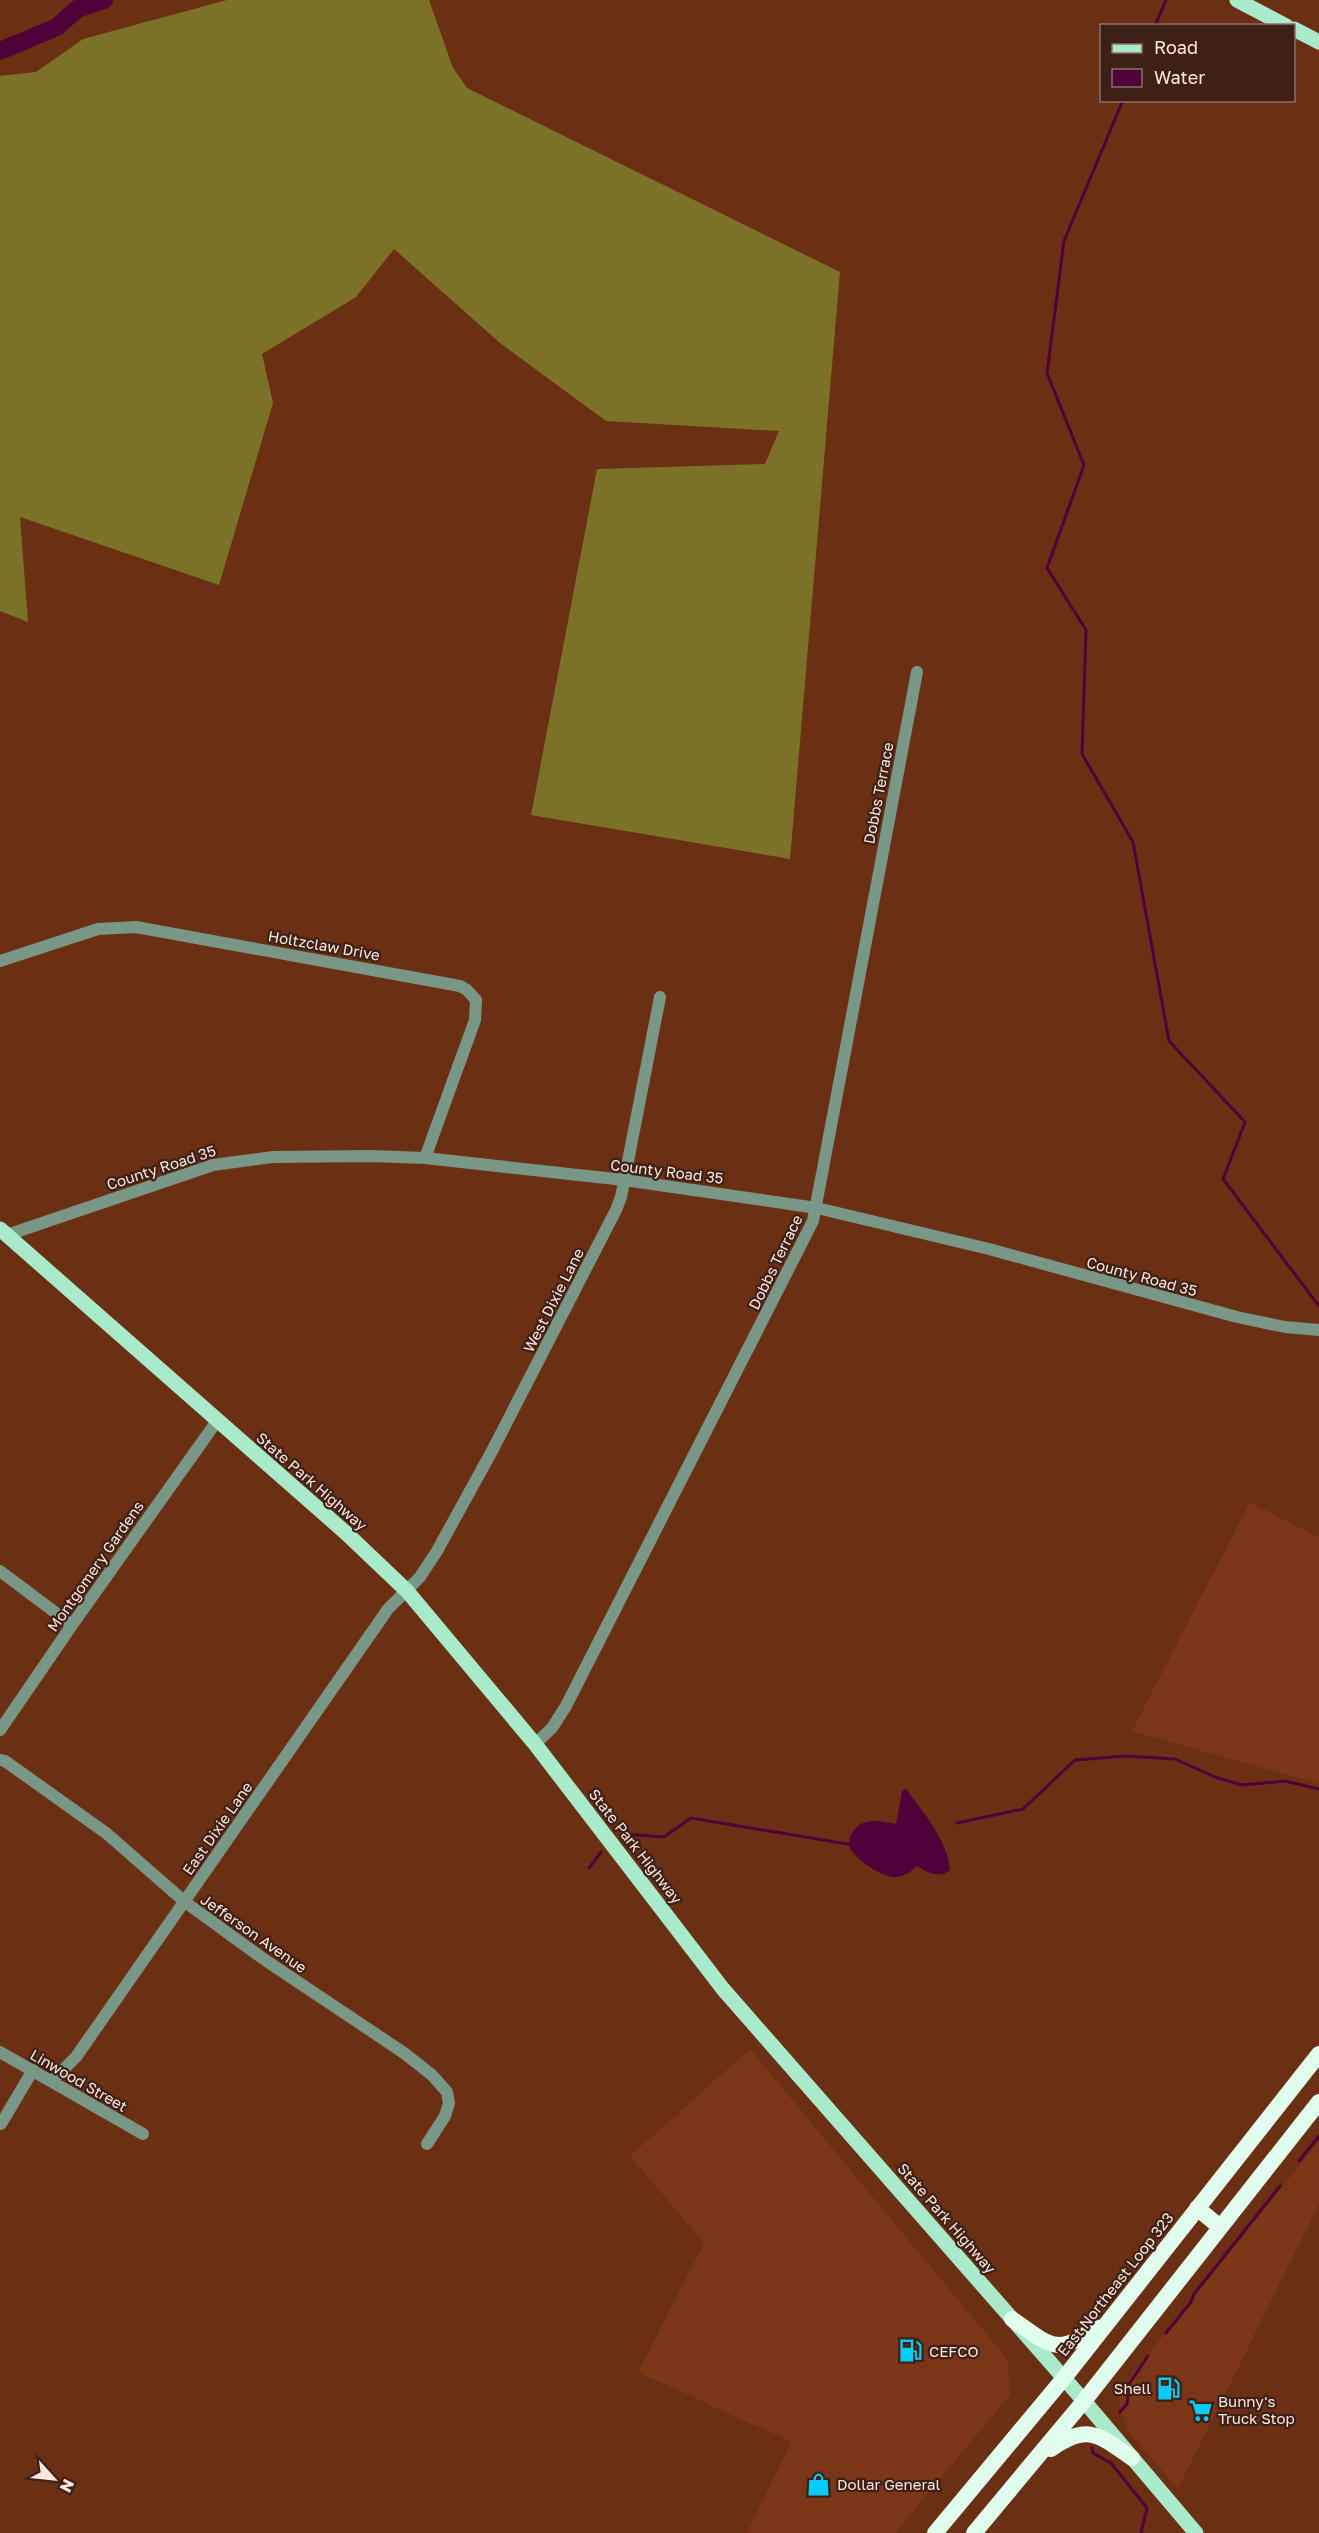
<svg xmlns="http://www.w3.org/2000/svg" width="1319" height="2533" font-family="'Golos Text',sans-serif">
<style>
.built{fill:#7b3618}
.forest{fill:#7b7227}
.water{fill:#4d0239}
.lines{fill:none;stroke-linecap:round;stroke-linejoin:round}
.stream{stroke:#4d0239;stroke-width:3}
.river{stroke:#4d0239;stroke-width:18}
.minor{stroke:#789787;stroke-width:12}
.major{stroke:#a8eaca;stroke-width:15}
.highway{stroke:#e1ffef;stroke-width:16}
.labels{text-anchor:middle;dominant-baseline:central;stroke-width:4.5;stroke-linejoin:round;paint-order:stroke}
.street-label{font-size:15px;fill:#fee7de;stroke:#3d2116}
.poi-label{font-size:15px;fill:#fee7de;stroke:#3d2116;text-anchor:start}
</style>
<rect width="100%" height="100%" fill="#6b2f14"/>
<path class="built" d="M1250 1502 1319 1538V1784L1132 1731Z
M750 2049 1008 2360 1010 2395 895 2533H747L791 2442 638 2372 704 2243 630 2156Z
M1319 2141V2204L1178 2489 1128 2431 1119 2403 1121 2392 1127 2381Z"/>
<path class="forest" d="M227 0H429L453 68 467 88 840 272 790 859 531 815 597 469 765 464 779 431 606 421 500 343 394 249 356 297 262 354 273 403 219 585 20 517 28 622 0 611V76L36 72 83 39Z"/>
<path class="water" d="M906 1789C923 1812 948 1841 950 1870 940 1879 928 1873 917 1866 911 1871 905 1876 897 1877 884 1879 856 1860 850 1848 848 1844 849 1839 851 1835 861 1816 878 1821 896 1824L902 1791Z"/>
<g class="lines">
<path class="stream" d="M1155 26 1166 0
M1123 100 1064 241 1047 373 1084 465 1047 568 1086 630 1082 754 1133 842 1169 1041 1245 1122 1223 1179 1319 1306
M957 1823 1023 1809 1075 1760 1126 1756 1175 1759 1215 1777 1242 1785 1285 1781 1319 1789
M623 1834 664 1837 691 1818 853 1845
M589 1868 601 1852
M1299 2161 1319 2136
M1166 2333 1191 2302 1194 2294 1280 2186
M1120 2412 1127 2404 1129 2384 1148 2356
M1092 2448 1093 2453 1111 2463 1147 2508 1141 2533"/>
<path class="river" d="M0 51 57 27 77 9 104 0"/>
<path class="minor" d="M0 961 98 929 136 927 460 986 467 990 476 1000 475 1020 425 1158
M7 1235 213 1165 273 1157 371 1156 425 1158 624 1180 817 1208 989 1249 1237 1317 1285 1327 1319 1330
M0 1571 72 1625
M0 1730 72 1625 217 1421
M535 1744 552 1728 566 1706 813 1221 917 672
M0 1760 5 1761 106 1833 185 1902 265 1960 404 2053 432 2075 447 2092 449 2103 445 2116 427 2144
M0 2052 143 2134
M52 2081 76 2057 388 1609 420 1577 437 1551 492 1451 616 1210 621 1197 660 997
M1 2124 33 2070"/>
<path class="major" d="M1237 0 1286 26
M1294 29 1319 42
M0 1229 346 1533 407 1591 535 1744 723 1989 1084 2401 1196 2533"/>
<path class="highway" d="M1197 2208 1220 2227
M1012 2319C1047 2343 1057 2359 1095 2327
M1051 2449C1088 2423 1099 2435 1132 2458
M935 2533 1064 2378 1319 2054
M974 2533 1084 2401 1319 2102"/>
</g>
<defs>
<symbol id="fuel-bare" viewBox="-9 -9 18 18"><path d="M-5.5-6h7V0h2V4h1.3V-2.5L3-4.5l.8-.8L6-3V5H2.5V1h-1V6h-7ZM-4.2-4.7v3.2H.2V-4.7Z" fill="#08cbf9" stroke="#3d2116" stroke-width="2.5" paint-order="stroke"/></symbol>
<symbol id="supermarket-bare" viewBox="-9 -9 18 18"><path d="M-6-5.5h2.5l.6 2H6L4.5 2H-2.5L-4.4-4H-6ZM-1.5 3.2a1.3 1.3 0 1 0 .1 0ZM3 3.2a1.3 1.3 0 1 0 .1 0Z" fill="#08cbf9" stroke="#3d2116" stroke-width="2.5" paint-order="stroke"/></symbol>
<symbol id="shop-bare" viewBox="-9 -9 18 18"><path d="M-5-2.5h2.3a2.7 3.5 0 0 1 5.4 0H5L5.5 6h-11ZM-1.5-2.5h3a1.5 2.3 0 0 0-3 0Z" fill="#08cbf9" stroke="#3d2116" stroke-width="2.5" paint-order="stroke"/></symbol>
</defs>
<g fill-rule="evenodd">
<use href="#fuel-bare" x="894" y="2334" width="33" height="33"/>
<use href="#fuel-bare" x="1152" y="2372" width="33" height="33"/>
<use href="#supermarket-bare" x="1184" y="2394" width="33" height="33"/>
<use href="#shop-bare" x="802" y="2468" width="33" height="33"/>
</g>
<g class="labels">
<g class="street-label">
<text transform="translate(878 793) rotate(-79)">Dobbs Terrace</text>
<text transform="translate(324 945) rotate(10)">Holtzclaw Drive</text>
<text transform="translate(161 1167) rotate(-18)">County Road 35</text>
<text transform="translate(667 1171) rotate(7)">County Road 35</text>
<text transform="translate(775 1262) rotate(-64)">Dobbs Terrace</text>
<text transform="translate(1142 1276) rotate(15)">County Road 35</text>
<text transform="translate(553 1300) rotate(-63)">West Dixie Lane</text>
<text transform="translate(312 1481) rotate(41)">State Park Highway</text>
<text transform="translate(95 1566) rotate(-55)">Montgomery Gardens</text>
<text transform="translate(217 1828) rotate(-55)">East Dixie Lane</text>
<text transform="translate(636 1846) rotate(52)">State Park Highway</text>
<text transform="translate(254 1933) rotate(35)">Jefferson Avenue</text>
<text transform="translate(79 2080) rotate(30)">Linwood Street</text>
<text transform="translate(947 2218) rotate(49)">State Park Highway</text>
<text transform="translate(1115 2284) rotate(-52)">East Northeast Loop 323</text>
</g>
<g class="poi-label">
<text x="929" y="2351">CEFCO</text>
<text x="1151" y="2388" text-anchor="end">Shell</text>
<text x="1218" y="2401">Bunny's<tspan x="1218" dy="17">Truck Stop</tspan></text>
<text x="837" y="2484">Dollar General</text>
</g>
</g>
<rect x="1100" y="24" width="195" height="78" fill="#3d2116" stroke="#8a7066" stroke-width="1.5"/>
<rect x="1112" y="44" width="30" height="9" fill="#a8eaca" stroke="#8a7066" stroke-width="1.5"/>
<text x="1154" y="54" font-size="18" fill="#fee7de">Road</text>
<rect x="1112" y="69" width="30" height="18" fill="#4d0239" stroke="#8a7066" stroke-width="1.5"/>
<text x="1154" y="84" font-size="18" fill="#fee7de">Water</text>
<g transform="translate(54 2479) rotate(117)" stroke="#3d2116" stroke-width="4.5" paint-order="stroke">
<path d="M0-4.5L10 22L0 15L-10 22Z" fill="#fee7de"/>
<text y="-9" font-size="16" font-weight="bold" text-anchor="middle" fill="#fee7de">N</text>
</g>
</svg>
